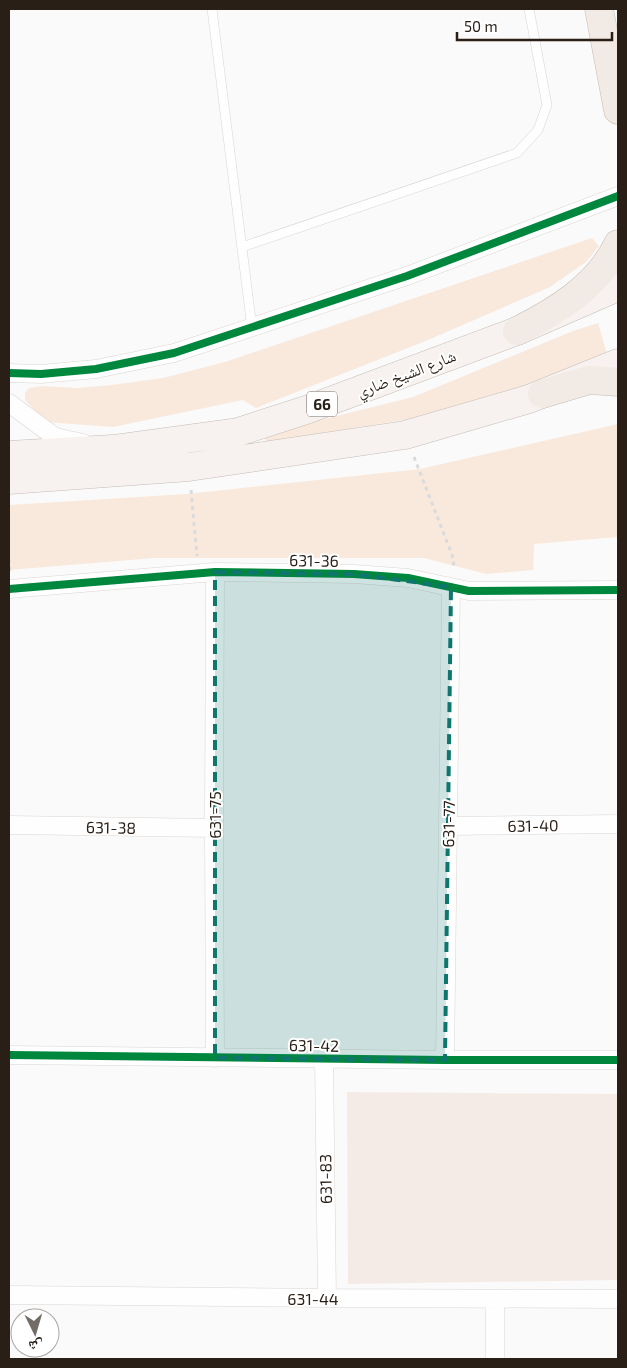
<svg xmlns="http://www.w3.org/2000/svg" width="627" height="1368" font-family="'Exo 2','Noto Naskh Arabic',sans-serif">
<style>
.built{fill:#f4ebe6}
.green{fill:#f9e9dd}
.lines{fill:none;stroke-linecap:round;stroke-linejoin:round}
.service-casing{stroke:#dbd5d1;stroke-width:10}
.minor-casing{stroke:#dbd5d1;stroke-width:19}
.primary-casing{stroke:#c5bcb6;stroke-width:29}
.motorway-casing{stroke:#c5bcb6;stroke-width:29}
.path{stroke:#dbdada;stroke-width:3;stroke-dasharray:4 4;stroke-linecap:butt}
.service{stroke:#fefefe;stroke-width:9}
.minor{stroke:#fefefe;stroke-width:18}
.primary{stroke:#f7f2ef;stroke-width:28}
.motorway{stroke:#f2eae4;stroke-width:28}
.cycleway-casing{stroke:#fff;stroke-width:11}
.cycleway{stroke:#00873e;stroke-width:8}
.marked{fill:#0f766e;fill-opacity:0.2;stroke:#0f766e;stroke-width:4;stroke-dasharray:10 6;stroke-linejoin:round}
.labels{text-anchor:middle;dominant-baseline:central;stroke-width:4;stroke-linejoin:round;paint-order:stroke}
.shield{fill:#fff;stroke:#69625d;stroke-width:1}
.shield-label{font-size:15px;font-weight:bold;fill:#291f17}
.street-label{font-size:16px;fill:#291f17;stroke:#fff}
</style>
<rect width="100%" height="100%" fill="#fafafa"/>
<path class="built" d="M347 1092 618 1094V1280L348 1284Z"/>
<path class="green" d="M592 238 599 246 586 262 550 287 428 340 256 408 243 400 113 427 45 422 25 400V393L29 388 42 386 77 388 112 385 163 378 225 362Z
M598 323 608 357 557 378 416 418 266 442 264 434 413 397 573 331Z
M618 424V537L534 544 533 570 486 574 424 558H155L9 570V505L186 494 420 469Z"/>
<g class="lines">
<defs>
<path id="service" d="M212 9 252 328
M242 247 517 153 538 130 547 105 529 9"/>
<path id="minor" d="M9 373 41 374 96 369 174 353 407 276 618 196
M9 403 55 437 83 443
M215 572 214 828 215 1058
M9 589 215 572 354 574 408 578 469 591 618 590
M9 825 214 828
M448 826 618 824
M9 1055 445 1060H618
M324 1059 327 1298
M445 1060 451 587
M9 1295 327 1298 618 1299
M495 1359V1299"/>
<path id="primary" d="M9 455 113 449 238 432 306 410 517 331 618 287
M9 480 189 467 405 435 529 399 618 363"/>
<path id="motorway" d="M599 9 618 110
M517 331C557 311 598 286 618 244
M542 394 589 380 618 382"/>
</defs>
<use href="#service" class="service-casing"/>
<use href="#minor" class="minor-casing"/>
<use href="#primary" class="primary-casing"/>
<use href="#motorway" class="motorway-casing"/>
<path class="path" d="M414 457 454 560 453 568
M191 490 197 556
M9 559 10 571"/>
<use href="#service" class="service"/>
<use href="#minor" class="minor"/>
<use href="#primary" class="primary"/>
<use href="#motorway" class="motorway"/>
<defs>
<path id="cycleway" d="M9 373 41 374 96 369 174 353 407 276 618 196
M9 589 215 572 354 574 408 578 469 591 618 590
M9 1055 445 1060H618"/>
</defs>
<use href="#cycleway" class="cycleway-casing"/>
<use href="#cycleway" class="cycleway"/>
</g>
<path class="marked" d="M215 572 354 574 451 587 445 1060 215 1058Z"/>
<g class="labels">
<rect class="shield" x="307" y="391.5" width="30" height="25" rx="4"/>
<g class="shield-label">
<text x="322" y="404">66</text>
</g>
<g class="street-label">
<text transform="translate(406 373) rotate(-21)">شارع الشيخ ضاري</text>
<text transform="translate(314 560) rotate(1)">631-36</text>
<text transform="translate(214 815) rotate(-90)">631-75</text>
<text transform="translate(448 824) rotate(-89)">631-77</text>
<text transform="translate(533 825) rotate(-1)">631-40</text>
<text transform="translate(111 827) rotate(1)">631-38</text>
<text transform="translate(314 1045) rotate(1)">631-42</text>
<text transform="translate(325 1179) rotate(-91)">631-83</text>
<text x="313" y="1298">631-44</text>
</g>
</g>
<rect width="627" height="1368" fill="none" stroke="#291f17" stroke-width="20"/>
<g transform="translate(35 1333) rotate(175)"><circle r="24" fill="#ffffff" stroke="#a9a5a2"/>
<path d="M0-4L9 19L0 12L-9 19Z" fill="#726c66"/>
<text y="-8" font-size="14" font-weight="bold" text-anchor="middle" fill="#291f17">ش</text>
</g>
<path d="M457 32v8h155v-8" fill="none" stroke="#291f17" stroke-width="2.5"/>
<text x="464" y="32" font-size="15" fill="#291f17" stroke="#ffffff" stroke-width="4" paint-order="stroke">50 m</text>
</svg>
